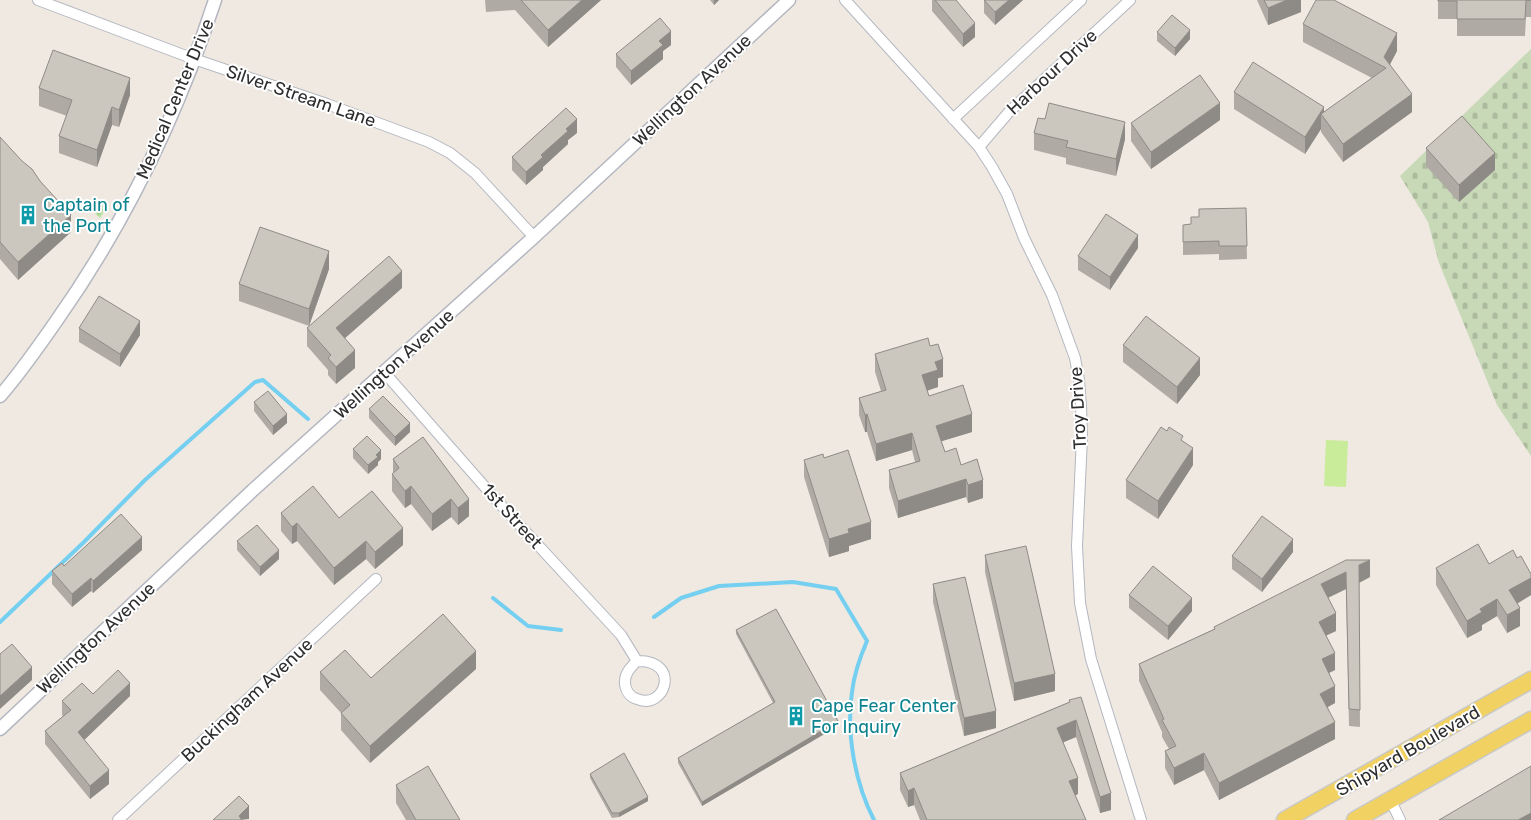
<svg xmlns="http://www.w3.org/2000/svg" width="1531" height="820" font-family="Rubik,sans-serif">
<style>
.cemetery{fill:url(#cemetery-stones)}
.garden{fill:url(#garden-furrows)}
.pitch{fill:#c9ec9a}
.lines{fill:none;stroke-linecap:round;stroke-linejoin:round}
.stream{stroke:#75cff0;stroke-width:4}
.minor-casing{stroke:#b4b7c1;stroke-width:12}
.tertiary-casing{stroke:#b4b7c1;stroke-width:15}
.primary-casing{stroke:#c9c9c9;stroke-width:19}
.minor{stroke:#fff;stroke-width:10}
.tertiary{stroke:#fff;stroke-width:12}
.primary{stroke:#f2d163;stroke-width:16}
.wall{fill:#afaba4}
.shaded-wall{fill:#8e8b86}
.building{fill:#cbc7bf;stroke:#8e8b86}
.labels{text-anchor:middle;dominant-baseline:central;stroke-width:4;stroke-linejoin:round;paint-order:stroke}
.street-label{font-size:18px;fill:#2e2e2e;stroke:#fff}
.culture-label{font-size:18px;fill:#0d838f;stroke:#fff;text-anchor:start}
</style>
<defs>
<pattern id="cemetery-stones" width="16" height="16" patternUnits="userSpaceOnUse" patternTransform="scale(1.25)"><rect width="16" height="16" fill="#c8d9b8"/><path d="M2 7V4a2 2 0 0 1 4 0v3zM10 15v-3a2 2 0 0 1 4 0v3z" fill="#acbb9e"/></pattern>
<pattern id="garden-furrows" width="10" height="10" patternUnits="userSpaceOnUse" patternTransform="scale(1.25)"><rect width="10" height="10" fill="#b6e59e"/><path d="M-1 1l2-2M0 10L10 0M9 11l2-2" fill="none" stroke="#9dc588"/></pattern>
</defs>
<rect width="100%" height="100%" fill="#efe9e1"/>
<path class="cemetery" d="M1531 49V456L1497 405 1439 263 1428 222 1400 176Z"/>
<path class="garden" d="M98 202 106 208 100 218 93 211 92 208Z"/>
<path class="pitch" d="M1326 440 1348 441 1346 487 1324 486Z"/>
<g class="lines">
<path class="stream" d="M493 598 528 626 561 630
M654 617 681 598 719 586 793 582 836 589 867 641C860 657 854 675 852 692 846 734 855 783 874 820
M0 622 84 542 145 480 255 382 263 380 308 419"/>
<defs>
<path id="minor" d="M38 0 194 59 327 104 429 142 450 153 475 173 534 237
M845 0 979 147 992 167 1007 194 1024 238 1052 295 1075 358 1079 380 1081 406 1082 437 1077 546 1080 603 1091 659 1141 820
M953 119 1081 0
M979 147 1009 112 1130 0
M384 372 499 503 621 635 637 661
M637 661C682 660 665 711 637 699 630 697 626 691 625 684 624 674 630 668 637 661Z
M1391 801 1400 820
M118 820 376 579"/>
<path id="tertiary" d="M0 396C21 372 39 346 57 320 126 222 178 114 215 0
M0 729 253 490 534 237 789 0"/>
<path id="primary" d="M1285 820 1531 680
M1355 820 1531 720"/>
</defs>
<use href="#minor" class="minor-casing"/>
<use href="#tertiary" class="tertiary-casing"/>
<use href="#primary" class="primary-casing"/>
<use href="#minor" class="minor"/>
<use href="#tertiary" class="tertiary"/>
<use href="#primary" class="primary"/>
</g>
<path class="wall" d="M485 0H601L548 47 515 10 486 12Z
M710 0H719L714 5Z
M932 0H935L975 37 963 47 932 11Z
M984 0H1023L995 25 984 13Z
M1257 0H1301V12L1268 25Z
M1438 0H1531V17H1526L1525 36H1457V19H1438Z
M1303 24 1397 51 1390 64 1412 112 1343 162 1321 132V129L1305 154 1234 109V92L1324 113 1372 78 1303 42Z
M1157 32 1190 39 1175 56 1157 41Z
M671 45 663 51V59L631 85 616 67V54Z
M39 88 130 95 119 127 112 125 97 167 59 153V136L67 116 39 106Z
M1045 119 1125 139 1116 176 1066 164V158L1034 150V133Z
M1220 120 1151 169 1131 141V123Z
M577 133 568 140V144L543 167V170L526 185 512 170V157Z
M0 137 71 232 18 280 0 259Z
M1426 148 1495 170 1459 202 1426 166Z
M1246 208 1247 259 1219 260V254L1183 255V225L1191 224 1199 217Z
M1138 248 1110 290 1078 270V256Z
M329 269 309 326 239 301V284Z
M402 288 345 338 355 368 336 384 328 375V370L307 346V328Z
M79 328 140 335 120 367 79 342Z
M1123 345 1200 375 1177 404 1123 362Z
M930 346 943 377 938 378V387L927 391 929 396 972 432 941 441 945 452 961 465 983 498 968 503 966 497 898 518 889 488V470L915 462 912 450 876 461 867 432H865L859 415V398L881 391 875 372V354Z
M254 402 287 423 273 435 254 411Z
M369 409 410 432 395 446 369 418Z
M423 437 469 516 458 525 451 517 432 531 411 504 405 508 392 491V474L393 473V459Z
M1183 441 1193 465 1158 519 1126 498V480Z
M353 449 381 459 378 462V465L368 474 353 458Z
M824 458 871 539 849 546V551L829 557 804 477V460Z
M281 513 339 518 403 545 375 569 366 559 334 585 297 541 292 544 281 531Z
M237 541 279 559 260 576 237 550Z
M142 550 93 593 91 591 72 607 52 584V571L64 566Z
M1293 552 1262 592 1232 569V556Z
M985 555 1055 691 1014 701 985 572Z
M1517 558 1531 574V595L1517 604 1520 626 1507 633 1497 616 1482 625V630L1467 638 1436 585V568L1489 564Z
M1370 577 1359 582 1360 727 1349 726 1346 589 1328 598 1336 631 1326 635 1335 670 1329 673 1335 703 1328 707 1335 739 1219 800 1204 770 1174 785 1165 768V751L1169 749 1162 737V732L1139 681V664L1214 629V627Z
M933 584 996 728 964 736 933 602Z
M1129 595 1192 611 1168 640 1129 608Z
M736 630 838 726 702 806 678 763V758L773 703 736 634Z
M476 669 370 763 341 730V713L320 690V672L371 678Z
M93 694 130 696 84 740 109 784 90 799 45 744V731L63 716 62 715V701Z
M1069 700 1111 810 1100 813 1076 737 1063 742 1078 794 1075 795 1086 820H920L914 805 908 807 900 790V773L1069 702Z
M590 774 648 801 619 817 612 818 590 778Z
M396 785 460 820H406L396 803Z"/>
<path class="shaded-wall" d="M582 0H601L548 47V30Z
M714 0H719L714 5Z
M1009 0H1023L995 25V12Z
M1287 0H1301V12L1268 25V8Z
M975 23V37L963 47V34Z
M1190 30V39L1175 56V48Z
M671 31V45L663 51V59L631 85V71L659 41Z
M1397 33V51L1386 72 1384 57Z
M130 78V95L119 127V110Z
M1412 94V112L1343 162V144Z
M1220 103V120L1151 169V152Z
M112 107V125L97 167V150Z
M1324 107V118L1321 114V129L1305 154V137Z
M577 119V133L568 140V144L543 167V170L526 185V172L566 129Z
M1125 122V139L1116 176V159Z
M1495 153V170L1459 202V185Z
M71 215V232L18 280V262Z
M1138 235V248L1110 290V277Z
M329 251V269L309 326V309Z
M402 271V288L336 346V328Z
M140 321V335L120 367V354Z
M355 350V368L336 384V367Z
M1200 358V375L1177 404V387Z
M943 359V377L938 378V387L922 392V375L935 362Z
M287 414V423L273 435V426Z
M867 414V432H865V415Z
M972 414V432L936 443V426Z
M410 423V432L395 446V437Z
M912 433V450L876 461V444Z
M1193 448V465L1158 519V501Z
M381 450V459L378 462V465L368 474V465L376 455Z
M966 479V497L898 518V501Z
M983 480V498L968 503V485Z
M411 486V504L405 508V491Z
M451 499V517L432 531V514Z
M469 499V516L458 525V508Z
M871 522V539L849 546V551L829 557V539L848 529Z
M297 523V541L292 544V527Z
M403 528V545L375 569V552Z
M142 537V550L93 593V581Z
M1293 539V552L1262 592V579Z
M366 541V559L334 585V568Z
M279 550V559L260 576V567Z
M1370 560V577L1359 583V565Z
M1346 572V589L1321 601V584Z
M91 578V591L72 607V594Z
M1531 578V595L1509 608V590Z
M1192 598V611L1168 640V626Z
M1497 599V616L1482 625V630L1467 638V621L1480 609Z
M1520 608V626L1507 633V615Z
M1336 613V631L1319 639V622Z
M476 651V669L370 763V746Z
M1335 653V670L1322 676V659Z
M32 667V680L0 709V696Z
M1055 674V691L1014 701V683Z
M130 683V696L78 746V732Z
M1335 686V703L1320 711V694Z
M996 711V728L964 736V718Z
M1076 720V737L1057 745V728Z
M838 721V726L702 806V802Z
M1335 722V739L1219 800V783Z
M1204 753V770L1174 785V768Z
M109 770V784L90 799V786Z
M1078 778V794L1069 798V781Z
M914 788V805L908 807V791Z
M1111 793V810L1100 813V797Z
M648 797V801L619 817V813Z
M249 806V819L239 820V816Z
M1531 813V820H1518Z"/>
<path class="building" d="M521 0H582L548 30Z
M935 0H956L975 23 963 34Z
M984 0H1009L995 12Z
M1264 0H1287L1268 8Z
M1316 0H1334L1397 33 1384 57 1412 94 1343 144 1321 114 1386 68 1303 24Z
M1438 0H1531H1526L1525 19H1457V1H1438Z
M1172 15 1190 30 1175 48 1157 32Z
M660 18 671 31 659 41 663 45 631 71 616 54Z
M53 50 130 78 119 110 112 107 97 150 59 136 72 100 39 88Z
M1253 62 1324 107 1305 137 1234 92Z
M1200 75 1220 103 1151 152 1131 123Z
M1049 103 1125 122 1116 159 1066 147 1068 141 1034 133 1038 118 1045 119Z
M566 108 577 119 566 129 568 131 541 155 543 157 526 172 512 157Z
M1462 116 1495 153 1459 185 1426 148Z
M0 137 22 161 32 169 40 181 71 215 18 262 0 242Z
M1246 208 1247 246H1219V241L1183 242V225L1191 224V217H1199V209Z
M1106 214 1138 235 1110 277 1078 256Z
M260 227 329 251 309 309 239 284Z
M389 256 402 271 336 328 355 350 336 367 328 358 331 355 307 328Z
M99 296 140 321 120 354 79 328Z
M1146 316 1200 358 1177 387 1123 345Z
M928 338 930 346 938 344 943 359 935 362 938 370 922 375 929 396 963 385 972 414 936 426 945 452 956 448 961 465 977 459 983 480 968 485 966 479 898 501 889 470 920 461 912 433 876 444 867 414 865 415 859 398 886 390 875 354Z
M268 391 287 414 273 426 254 402Z
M383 396 410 423 395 437 369 409Z
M1161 427 1167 431 1169 427 1183 436 1181 440 1193 448 1158 501 1126 480Z
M367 436 381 450 376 455 378 457 368 465 353 449Z
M423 437 469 499 458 508 451 499 432 514 411 486 405 491 392 474 399 468 393 459Z
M848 450 871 522 848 529 849 533 829 539 804 460 823 454 824 458Z
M313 486 339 518 372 491 403 528 375 552 366 541 334 568 297 523 292 527 281 513Z
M121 514 142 537 93 581 91 578 72 594 52 571 62 563 64 566Z
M1262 516 1293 539 1262 579 1232 556Z
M257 525 279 550 260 567 237 541Z
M1478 544 1489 564 1513 550 1517 558 1521 556 1531 574V578L1509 590 1520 608 1507 615 1497 599 1480 609 1482 612 1467 621 1436 568Z
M1026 546 1055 674 1014 683 985 555Z
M1346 560H1370L1359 565 1360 710 1349 709 1346 572 1321 584 1336 613 1319 622 1335 653 1322 659 1335 686 1320 694 1335 722 1219 783 1204 753 1174 768 1165 751 1176 746 1162 720 1164 719 1139 664 1215 629 1214 627Z
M1153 566 1192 598 1168 626 1129 595Z
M965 577 996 711 964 718 933 584Z
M776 609 838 721 702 802 678 758 775 702 736 630Z
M443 614 476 651 370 746 341 713 350 705 320 672 345 650 371 678Z
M12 644 32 667 0 696V654Z
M118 670 130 683 78 732 109 770 90 786 45 731 71 710 62 701 82 683 93 694Z
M1081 697 1111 793 1100 797 1076 720 1057 728 1078 778 1069 781 1086 820H927L914 788 908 791 900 773 1070 702 1069 700Z
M624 753 648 797 619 813H612L590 774Z
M428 766 460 820H416L396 785Z
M1531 766V813L1518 820H1439Z
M239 796 249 806 239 816 242 820H213Z"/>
<defs>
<symbol id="building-bare" viewBox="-9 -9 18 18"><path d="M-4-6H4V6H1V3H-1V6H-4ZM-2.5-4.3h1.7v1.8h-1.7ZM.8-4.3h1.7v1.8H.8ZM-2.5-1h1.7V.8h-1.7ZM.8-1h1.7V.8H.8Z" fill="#0f9aa8" stroke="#fff" stroke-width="2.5" paint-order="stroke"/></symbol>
</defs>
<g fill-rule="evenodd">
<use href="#building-bare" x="14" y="201" width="28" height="28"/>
<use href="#building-bare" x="782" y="702" width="28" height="28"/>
</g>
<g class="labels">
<g class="street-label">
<text transform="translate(1052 72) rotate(-43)">Harbour Drive</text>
<text transform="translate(692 90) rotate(-43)">Wellington Avenue</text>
<text transform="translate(301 96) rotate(19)">Silver Stream Lane</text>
<text transform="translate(175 99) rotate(-67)">Medical Center Drive</text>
<text transform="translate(394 364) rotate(-42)">Wellington Avenue</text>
<text transform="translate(1078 408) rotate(-93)">Troy Drive</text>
<text transform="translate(512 516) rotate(48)">1st Street</text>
<text transform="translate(96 638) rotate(-43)">Wellington Avenue</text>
<text transform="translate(247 700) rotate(-43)">Buckingham Avenue</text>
<text transform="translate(1408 751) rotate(-30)">Shipyard Boulevard</text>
</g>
<g class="culture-label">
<text x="43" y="205">Captain of<tspan x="43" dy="21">the Port</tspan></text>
<text x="811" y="706">Cape Fear Center<tspan x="811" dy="21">For Inquiry</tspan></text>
</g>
</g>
</svg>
